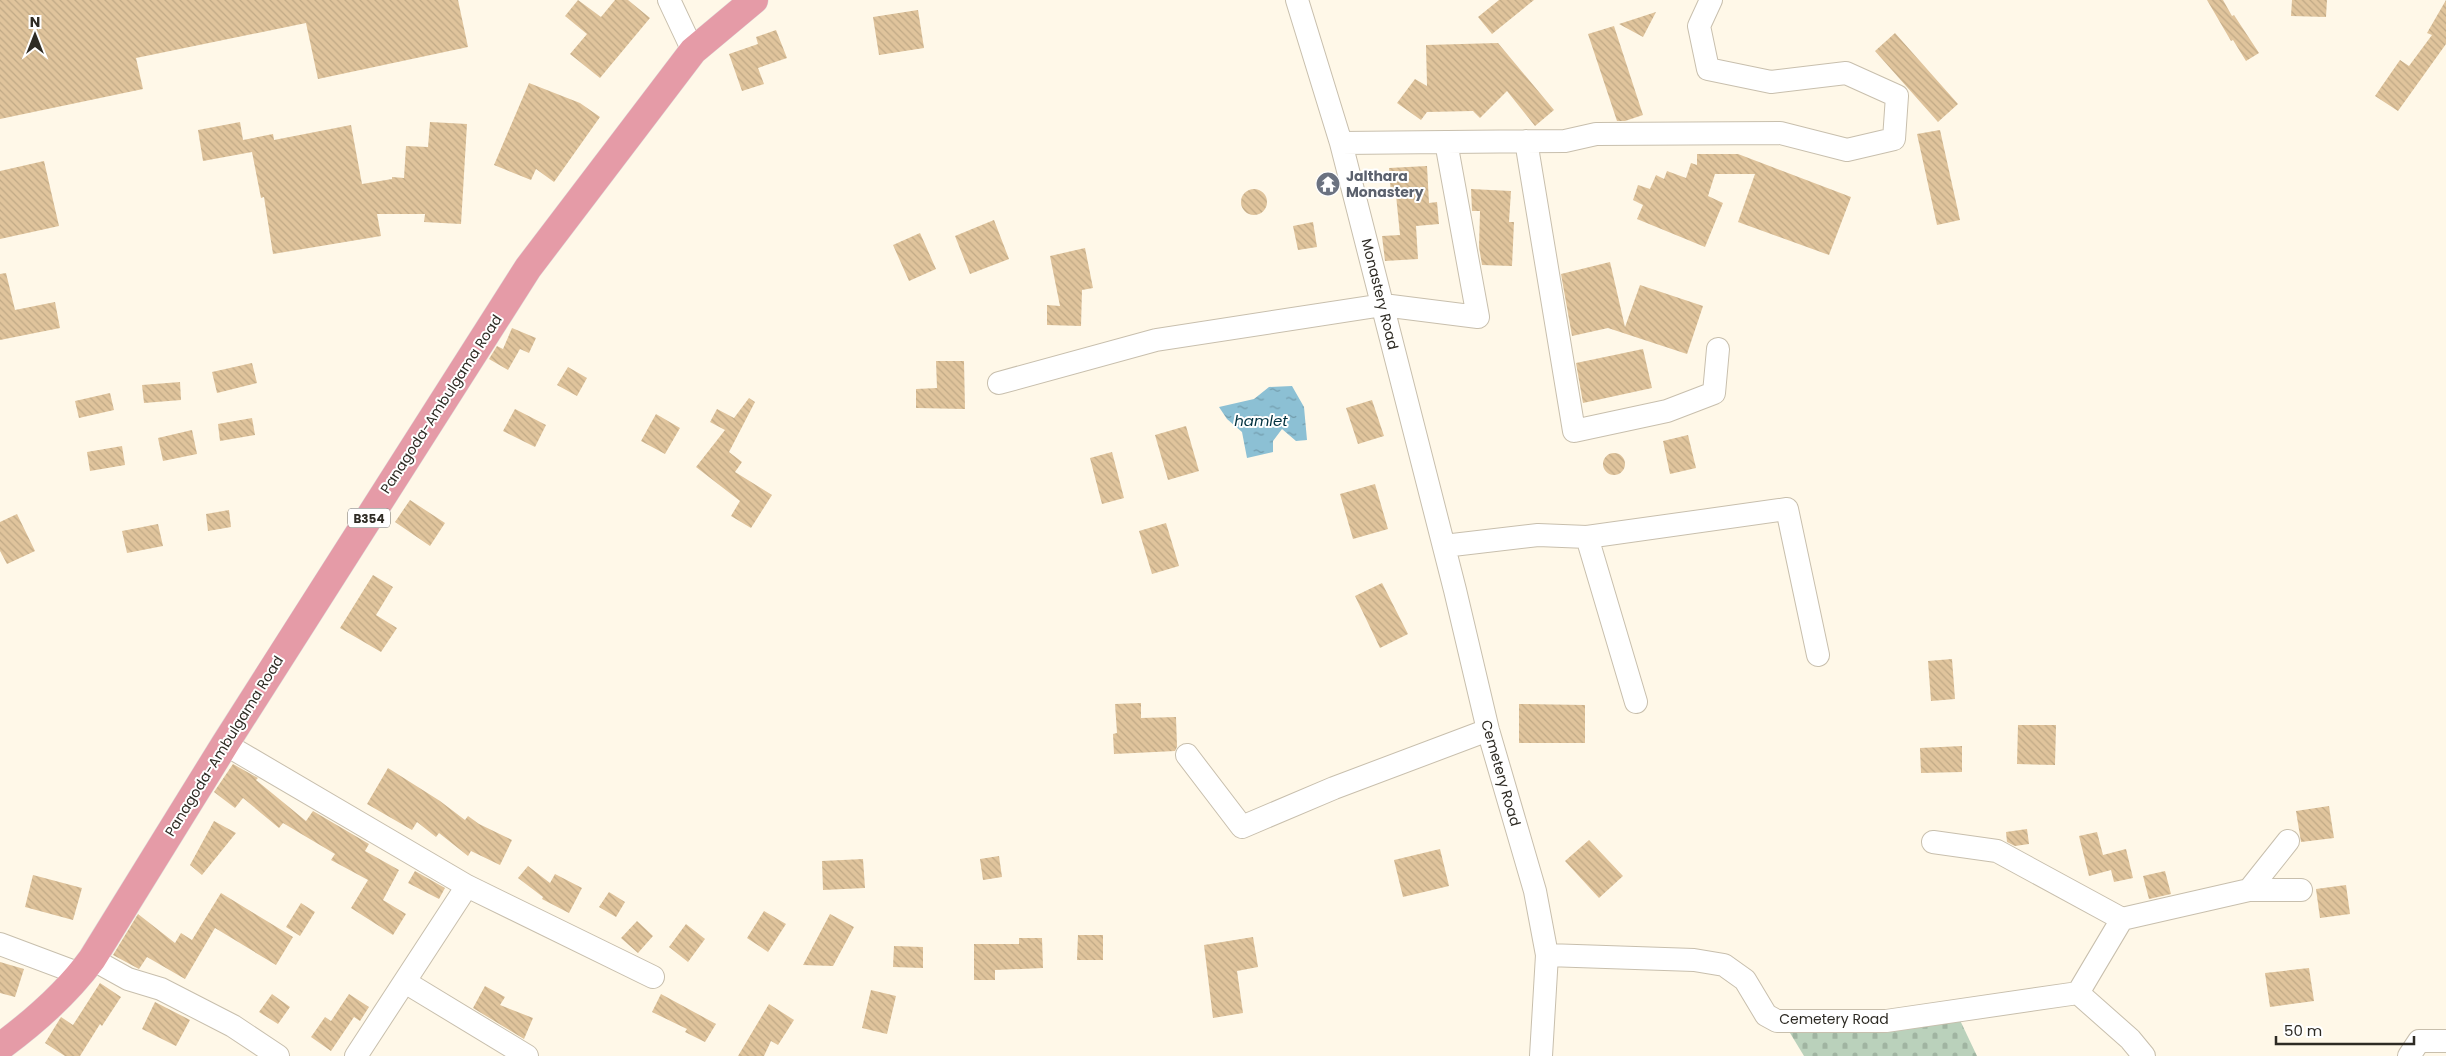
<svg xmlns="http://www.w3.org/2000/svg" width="2446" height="1056" font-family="Poppins,sans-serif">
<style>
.cemetery{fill:url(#cemetery-stones)}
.water{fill:url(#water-ripples)}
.building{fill:url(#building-back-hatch)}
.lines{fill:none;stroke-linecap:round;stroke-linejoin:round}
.minor-casing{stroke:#c8bfad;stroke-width:24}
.major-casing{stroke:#dedddc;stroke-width:29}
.minor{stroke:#fff;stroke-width:22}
.major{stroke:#e59ba7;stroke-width:28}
.labels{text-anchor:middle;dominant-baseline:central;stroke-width:4;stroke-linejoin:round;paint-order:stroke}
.shield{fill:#fff;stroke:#6d6b66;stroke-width:1}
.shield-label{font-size:12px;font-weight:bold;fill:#2e2b24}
.worship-label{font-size:14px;font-weight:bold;fill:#5b616d;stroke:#fff;text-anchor:start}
.street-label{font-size:14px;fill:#2e2b24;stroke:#fff}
.water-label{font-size:15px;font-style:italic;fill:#00313f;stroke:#fff}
</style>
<defs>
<pattern id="cemetery-stones" width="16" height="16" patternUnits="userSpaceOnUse" patternTransform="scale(1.25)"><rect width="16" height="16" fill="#bad1bb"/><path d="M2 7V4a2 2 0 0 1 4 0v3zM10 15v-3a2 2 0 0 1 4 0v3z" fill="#a0b4a1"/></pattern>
<pattern id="water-ripples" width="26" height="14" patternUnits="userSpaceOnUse" patternTransform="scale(1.25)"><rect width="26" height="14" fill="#8cc0d4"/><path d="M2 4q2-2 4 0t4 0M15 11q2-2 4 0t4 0" fill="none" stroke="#739cac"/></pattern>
<pattern id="building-back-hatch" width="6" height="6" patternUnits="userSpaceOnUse" patternTransform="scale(1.25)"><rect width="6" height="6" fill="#e0c49c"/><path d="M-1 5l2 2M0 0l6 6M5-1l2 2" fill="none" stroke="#c0a986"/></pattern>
</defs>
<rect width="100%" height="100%" fill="#fff8e8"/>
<path class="cemetery" d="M1958 1016 1977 1056H1804L1790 1033Z"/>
<path class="water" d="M1292 386 1304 407 1307 440 1296 441 1282 429 1273 441V452L1247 458 1242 432 1227 419 1219 407 1254 399 1269 387Z"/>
<path class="building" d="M0 0H458L468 47 318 79 306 23 136 58 143 89 0 119Z
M578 0 601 17 615 0H628L650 18 600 78 570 54 587 34 565 16Z
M1499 0H1534L1492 34 1478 17Z
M2207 0H2223L2232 16 2234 15 2259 53 2246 61 2233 40 2231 41Z
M2292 0H2327L2326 17 2291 16Z
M2446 0V44L2398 111 2375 96 2400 60 2409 66 2432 35 2427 33Z
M918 10 924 48 879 55 873 17Z
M1656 12 1643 37 1619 24Z
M1614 26 1643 115 1625 121H1617L1588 34Z
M776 30 787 58 758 68 764 84 742 91 729 54 758 44 756 37Z
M1895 33 1958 104 1938 122 1875 51Z
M1498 43 1554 110 1535 126 1507 91 1480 118 1473 111 1427 112 1421 120 1397 103 1415 79 1427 86 1426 45Z
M529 83 580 103 600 117 554 182 536 169 531 180 494 165Z
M240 122 243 140 273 134 274 140 351 125 362 184 392 179V177L404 178 406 146 428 147 430 122 467 124 461 224 424 222 425 214H377L381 236 273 254 264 197 261 198 252 152 203 161 198 130Z
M1940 130 1960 220 1937 225 1917 134Z
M1697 154H1738L1851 197 1829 255 1738 222 1755 174H1715L1708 196 1723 203 1705 247 1637 219 1643 205 1633 200 1638 185 1650 189 1656 175 1664 179 1667 171 1686 178 1691 163 1697 165Z
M44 161 59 226 0 239V171Z
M1427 166 1429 203 1437 202 1439 224 1416 226 1418 259 1385 261 1382 236 1400 235 1396 195H1391L1389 168Z
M1241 202a13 13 0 1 1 26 0a13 13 0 1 1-26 0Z
M1471 189 1511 191 1509 222H1514L1512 266 1482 265 1479 247 1480 211H1472Z
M994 220 1009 259 970 274 955 236Z
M1313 222 1317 247 1298 250 1293 226Z
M920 233 936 269 909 281 893 245Z
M1085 248 1093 288 1082 290 1081 326 1047 325V305L1060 306 1050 256Z
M1610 262 1625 327 1640 285 1703 306 1687 354 1608 328 1572 336 1561 274Z
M6 273 15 310 55 302 60 328 0 340V274Z
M512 328 536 338 529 353 520 349 508 370 489 359 497 346 503 349Z
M1643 349 1652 388 1583 403 1576 363Z
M936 361H964L965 409 916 408V389L937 388Z
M252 363 257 383 217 393 212 372Z
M568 367 587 378 577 396 557 385Z
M180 382 181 400 144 403 142 385Z
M110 393 114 410 79 418 75 401Z
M749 398 755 402 729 452 742 462 735 472 772 495 751 528 731 516 740 501 696 467 725 430 710 422 717 409 734 418Z
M1372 400 1384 436 1358 444 1346 408Z
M515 409 546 425 535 447 503 431Z
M656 414 680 428 665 454 641 441Z
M252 418 255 435 220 441 218 424Z
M1186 426 1199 471 1168 480 1155 435Z
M192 430 197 454 163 461 158 438Z
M1688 435 1696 468 1670 474 1663 441Z
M122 446 125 465 90 471 87 452Z
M1112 452 1124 498 1102 504 1090 458Z
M1603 464a11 11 0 1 1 22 0a11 11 0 1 1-22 0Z
M1375 484 1388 529 1353 539 1340 494Z
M410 500 445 523 430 546 395 522Z
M229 510 231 527 208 531 206 514Z
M17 514 35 551 7 564 0 551V522Z
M1166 523 1179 566 1152 574 1139 531Z
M158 524 163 546 127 553 122 531Z
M373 575 393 587 376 615 397 628 381 652 340 628Z
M1382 583 1408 634 1380 648 1355 596Z
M1952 659 1955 699 1931 701 1928 661Z
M1141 703V718L1176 717 1177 747 1175 751 1114 754 1113 734 1117 733 1115 704Z
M1519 704 1585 705V743H1519Z
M2018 725H2056L2055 765 2017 764Z
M1962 746V772L1921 773 1920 748Z
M233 764 258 778 256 780 306 821 313 811 369 844 365 851 399 870 383 900 406 914 393 935 351 908 368 880 331 860 335 854 283 823 279 828 243 798 235 808 214 792Z
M388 768 440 801 465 820 468 816 479 824 512 840 500 865 471 851 468 856 439 833 436 837 417 822 412 830 367 804Z
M2329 806 2334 838 2301 842 2296 811Z
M214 821 236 833 202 875 190 865Z
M2027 829 2029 844 2015 846 2007 842 2006 832Z
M2097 832 2103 855 2126 849 2133 878 2114 882 2111 870 2089 876 2079 836Z
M1589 840 1623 876 1599 898 1565 861Z
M1440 849 1449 886 1403 897 1394 860Z
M999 856 1002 877 983 880 980 859Z
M863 859 865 888 823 890 822 861Z
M528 866 550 883 555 874 582 888 569 913 542 899 543 897 518 878Z
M415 871 445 888 439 899 408 883Z
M2165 871 2171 894 2149 899 2143 876Z
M33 875 82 888 73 920 25 907Z
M2346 885 2350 914 2320 918 2316 889Z
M609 892 625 902 616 917 599 907Z
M221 893 293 937 276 965 215 928 185 979 147 957 139 969 113 955 138 914 175 943 181 933 192 940Z
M301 903 315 912 300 936 286 927Z
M764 911 786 924 768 952 747 938Z
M830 914 854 927 833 966 803 965Z
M637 921 653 936 638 953 621 938Z
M686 924 705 939 688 962 669 947Z
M1078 935H1103V960H1077Z
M1253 937 1258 967 1237 971 1243 1013 1213 1018 1204 945Z
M1019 938H1042L1043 968 995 970V980H974V944H1019Z
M894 946 923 947V968L893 967Z
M0 962 24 969 15 997 0 993Z
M2309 968 2314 1001 2270 1007 2265 973Z
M100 983 121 997 102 1026 100 1024 80 1056H65L45 1043 61 1017 73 1025Z
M485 986 505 997 500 1005 533 1018 524 1039 473 1008Z
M871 990 896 996 887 1034 862 1028Z
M272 994 290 1007 278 1024 259 1012Z
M349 994 369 1007 360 1021 354 1017 331 1051 311 1037 325 1017 331 1021Z
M661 994 716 1024 705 1042 685 1032 687 1029 652 1012Z
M155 1002 190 1020 176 1046 142 1029Z
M769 1004 794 1020 778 1045 771 1041 764 1056H738Z"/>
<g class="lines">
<defs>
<path id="minor" d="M669 0 693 51
M1297 0 1341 143 1455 590 1488 730 1535 891 1547 955 1541 1056
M1526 141 1574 431 1667 411 1714 393 1718 349
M1341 143 1565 141 1596 134 1780 133 1847 150 1894 139 1897 96 1846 73 1771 82 1708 69 1699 26 1711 0
M999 383 1156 340 1383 305 1478 317 1446 142
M1587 537 1787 509 1818 655
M1444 546 1538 535 1587 537 1636 702
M225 744 467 886 653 977
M1187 755 1242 827 1334 788 1488 730
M1933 842 1997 851 2122 919 2249 890 2288 841
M2249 890H2301
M0 944 80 974
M1547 955 1694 960 1724 965 1745 980 1766 1015 1777 1021H1886L2078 993 2130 1039 2144 1056
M92 959 128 979 161 989 233 1026 278 1056
M405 982 527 1056
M2078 993 2122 919
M356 1056 467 886
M2409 1056 2419 1041H2446"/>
<path id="major" d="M0 1047C34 1022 67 993 92 959L225 744 528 268 693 51 754 0"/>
</defs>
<use href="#minor" class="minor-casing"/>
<use href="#major" class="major-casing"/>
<use href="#minor" class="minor"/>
<use href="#major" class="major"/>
</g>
<defs>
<symbol id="temple-disc" viewBox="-11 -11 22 22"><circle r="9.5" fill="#6b7280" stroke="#fff"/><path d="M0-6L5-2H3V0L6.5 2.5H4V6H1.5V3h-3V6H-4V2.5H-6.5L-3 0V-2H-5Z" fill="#fff"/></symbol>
</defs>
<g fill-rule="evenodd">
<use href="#temple-disc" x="1314" y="170" width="28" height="28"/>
</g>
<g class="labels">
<rect class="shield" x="348" y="508.5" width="42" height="19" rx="4"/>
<g class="shield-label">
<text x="369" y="518">B354</text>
</g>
<g class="worship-label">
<text x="1346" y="176">Jalthara<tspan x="1346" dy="16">Monastery</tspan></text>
</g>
<g class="street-label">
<text transform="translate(1380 294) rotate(76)">Monastery Road</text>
<text transform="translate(441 404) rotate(-57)">Panagoda-Ambulgama Road</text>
<text transform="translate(224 746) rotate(-58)">Panagoda-Ambulgama Road</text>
<text transform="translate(1501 773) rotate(74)">Cemetery Road</text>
<text x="1834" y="1019">Cemetery Road</text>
</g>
<g class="water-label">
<text x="1261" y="420">hamlet</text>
</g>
</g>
<g transform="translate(35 35)" stroke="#ffffff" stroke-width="4" paint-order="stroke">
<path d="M0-4L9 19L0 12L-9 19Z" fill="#2e2b24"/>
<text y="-8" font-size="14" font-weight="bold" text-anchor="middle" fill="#2e2b24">N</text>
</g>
<path d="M2276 1036v8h138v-8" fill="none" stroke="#2e2b24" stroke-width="2.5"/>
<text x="2284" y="1036" font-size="15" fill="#2e2b24" stroke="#ffffff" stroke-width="4" paint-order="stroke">50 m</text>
</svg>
